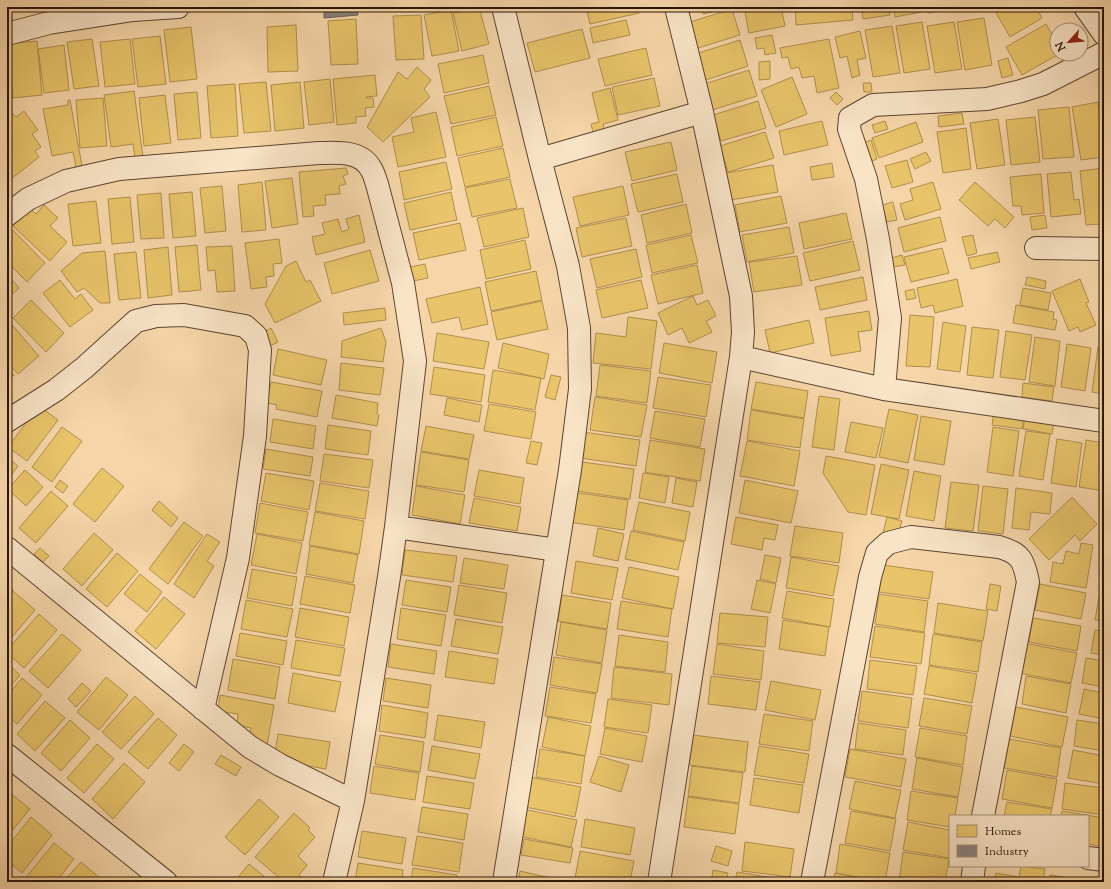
<svg xmlns="http://www.w3.org/2000/svg" width="1111" height="889" font-family="'Sorts Mill Goudy',serif">
<style>
.homes{fill:#e9c46a;stroke:#af8f4c}
.industry{fill:#8a817c;stroke:#6d6058}
.lines{fill:none;stroke-linecap:round;stroke-linejoin:round}
.street-casing{stroke:#5c442e;stroke-width:24}
.street{stroke:#f9e4c7;stroke-width:22}
</style>
<rect width="100%" height="100%" fill="#f6d6a9"/>
<filter id="stains"><feTurbulence type="fractalNoise" baseFrequency=".005" numOctaves="4"/><feColorMatrix values="0 0 0 0 .2 0 0 0 0 .09 0 0 0 0 .02 0 0 0 .5 -.17"/></filter>
<radialGradient id="worn" r=".72"><stop offset=".6" stop-color="#630" stop-opacity="0"/><stop offset="1" stop-color="#630" stop-opacity=".3"/></radialGradient>
<path class="homes" d="M479 7 489 44 462 51 453 13Z
M586 7H638L639 13 590 24Z
M702 7H733L703 14Z
M744 7H781L785 26 749 33Z
M795 7H852L853 20 796 25Z
M861 7H889L890 15 863 19Z
M894 7H921L922 12 895 17Z
M927 7H961L928 13Z
M1001 7H1036L1042 18 1010 37 995 11Z
M732 9 740 35 695 49 687 23Z
M451 10 459 51 432 56 424 15Z
M421 15 424 59 396 60 393 16Z
M984 18 992 65 965 70 957 22Z
M356 19 358 64 331 65 328 21Z
M626 20 630 35 593 43 590 28Z
M922 22 930 69 904 73 896 26Z
M954 22 962 69 935 73 927 26Z
M1046 24 1057 43V54H1059L1022 75 1006 47Z
M296 25 298 71 268 72 267 27Z
M892 26 900 73 873 77 865 30Z
M191 27 197 79 170 82 164 30Z
M582 29 590 58 535 72 527 43Z
M860 31 866 58 857 60 860 75 852 78 847 56 840 58 835 37Z
M772 35 776 53 765 55 764 48 757 49 755 38Z
M160 36 166 84 138 87 132 39Z
M92 39 99 86 74 89 67 42Z
M130 39 135 84 105 87 100 42Z
M829 39 839 88 817 93 814 76 802 78 799 67 791 69 788 57 782 58 780 48Z
M740 40 748 66 703 81 695 54Z
M37 41 42 95 13 98 7 44Z
M64 45 69 90 44 93 38 49Z
M646 48 652 75 605 86 598 59Z
M483 55 489 83 444 93 438 64Z
M1008 58 1013 75 1002 78 998 61Z
M770 61V79L759 80V62Z
M417 67 431 80 424 89 430 97 383 142 367 127 398 72 407 79Z
M749 70 757 96 712 110 704 84Z
M7 73 11 99 7 101Z
M375 75 377 96 366 97V98H373L374 107 365 108 366 116 356 117V123L337 125 333 79Z
M792 77 807 114 776 127 761 90Z
M654 78 660 106 618 115 612 87Z
M330 79 334 122 309 125 304 82Z
M266 82 271 131 244 133 239 84Z
M300 82 304 128 275 131 271 85Z
M863 83H871L872 92H864Z
M235 84 238 136 211 138 207 86Z
M489 86 496 115 451 124 444 96Z
M610 88 618 120 603 124 605 133 594 136 591 124 599 122 592 93Z
M134 91 143 157 135 158 133 144 111 147 104 95Z
M197 92 201 138 178 140 174 94Z
M836 92 843 99 837 105 830 98Z
M165 95 171 143 144 146 139 98Z
M103 98 107 146 80 148 76 100Z
M68 100H70L82 166 76 167 73 152 52 156 43 109 68 105Z
M758 101 766 128 721 141 713 115Z
M1098 102 1102 125H1104V157L1081 160 1072 107Z
M1069 107 1074 157 1043 159 1038 110Z
M24 111 38 130 32 134 41 147 35 151 39 157 11 179 7 173V116L12 113 16 117Z
M436 112 446 157 398 167 392 137 414 132 411 118Z
M962 113 964 124 939 127 938 116Z
M496 117 503 146 457 156 451 127Z
M1035 117 1040 162 1011 165 1006 120Z
M998 119 1005 165 977 169 970 123Z
M822 121 828 145 784 155 779 131Z
M885 121 888 129 875 133 872 125Z
M916 122 923 142 879 158 872 138Z
M966 128 971 169 943 173 937 132Z
M765 132 774 158 728 172 720 146Z
M871 140 877 159 869 162 863 143Z
M671 142 677 170 632 181 625 152Z
M503 148 510 177 465 187 458 158Z
M926 152 931 161 915 169 910 159Z
M907 160 913 182 892 188 885 166Z
M446 162 452 189 404 200 399 172Z
M832 163 834 177 812 180 810 167Z
M773 165 778 192 731 200 726 173Z
M346 168 348 174 343 176 346 184 339 186 340 194 325 195 326 205 313 206 314 216 303 217 299 172Z
M1104 168V227L1101 228 1100 224 1086 225 1080 171Z
M1071 172 1074 200 1079 199 1081 214 1051 217 1047 174Z
M677 174 683 202 638 212 631 184Z
M1041 174 1044 213 1022 215 1021 206H1013L1010 177Z
M292 178 298 224 272 228 265 181Z
M510 179 517 208 472 217 465 188Z
M262 182 266 230 242 232 238 185Z
M933 182 941 209 905 220 900 204 913 200 910 189Z
M975 182 1014 217 1005 228 995 219 988 226 959 200Z
M222 186 226 231 205 233 200 188Z
M623 186 629 215 580 226 573 197Z
M192 192 196 236 173 238 169 194Z
M451 192 457 220 410 230 404 203Z
M161 193 164 238 141 239 137 195Z
M781 196 787 223 740 232 735 205Z
M130 197 134 242 112 244 108 199Z
M96 201 101 243 73 246 68 204Z
M893 202 897 220 887 222 882 205Z
M686 204 692 233 647 243 641 215Z
M44 205 58 218 50 226 67 242 50 261 13 226 30 208 36 214Z
M523 208 529 237 484 247 477 218Z
M846 213 852 239 804 249 799 223Z
M359 215 365 242 316 255 312 237 325 234 322 223 338 219 342 232 349 229 346 219Z
M1045 215 1047 228 1032 230 1030 217Z
M940 217 946 241 904 252 898 228Z
M626 218 632 246 582 257 576 228Z
M460 223 466 250 419 260 413 233Z
M10 227 45 263 27 282 7 262V230Z
M789 227 794 253 747 262 742 235Z
M691 235 698 263 652 273 646 245Z
M973 235 977 253 967 256 962 237Z
M279 239 282 263 273 264 274 276 266 277 267 287 251 289 245 243Z
M525 240 531 269 486 279 480 250Z
M853 241 860 270 810 281 803 253Z
M197 245 201 290 179 292 175 247Z
M232 246 235 291 217 292 215 270 208 271 206 247Z
M168 247 172 295 148 298 144 250Z
M942 248 949 273 911 282 904 257Z
M636 249 642 277 597 288 590 259Z
M370 250 379 281 332 294 324 263Z
M105 251 110 303H100L84 288 77 292 61 271 82 253Z
M136 252 141 298 119 300 114 254Z
M997 252 1000 262 971 269 968 258Z
M902 255 905 265 893 267 891 258Z
M797 256 802 285 754 292 749 262Z
M296 261 306 282 310 280 321 301 275 323 265 304 286 266Z
M425 264 428 278 413 281 410 267Z
M697 265 703 293 658 304 651 275Z
M536 271 542 300 491 311 485 282Z
M7 274 19 288 7 299Z
M863 277 867 300 820 310 815 287Z
M1027 277 1046 281 1045 289 1025 285Z
M957 279 963 306 935 313 933 305 921 308 917 288Z
M1080 279 1089 302 1086 303 1096 325 1080 332 1078 327 1069 331 1052 291Z
M60 280 75 299 81 294 93 310 70 327 43 293Z
M641 280 648 308 602 318 596 290Z
M480 287 488 324 462 330 459 317 432 323 426 299Z
M1023 288 1051 293 1048 310 1020 305Z
M914 289 916 298 907 300 905 291Z
M693 296 697 305 708 300 716 316 706 321 712 332 689 343 682 328 668 335 658 313Z
M31 300 64 333 46 352 13 318Z
M542 301 548 329 497 340 491 312Z
M1016 305 1054 312 1053 319 1057 320 1055 330 1013 323Z
M385 308 386 320 344 325 343 313Z
M869 311 872 330 858 332 861 351 831 356 825 318Z
M910 315 934 317 930 367 906 366Z
M628 317 657 321 651 369 593 363 596 333 626 337Z
M7 319 39 356 18 374 7 362Z
M809 320 814 343 770 353 765 330Z
M943 322 966 326 960 372 937 369Z
M972 327 999 330 993 378 967 375Z
M271 328 278 342 266 348 259 335Z
M381 328 386 342 383 362 341 357 342 341Z
M1006 331 1032 335 1025 380 1000 377Z
M437 333 489 342 484 369 433 361Z
M1035 337 1060 341 1055 386 1029 382Z
M503 343 549 354 544 379 498 368Z
M664 343 717 352 712 383 659 373Z
M1067 344 1091 348 1085 391 1061 387Z
M1098 347 1104 348V394L1092 392Z
M278 349 327 360 321 385 273 375Z
M341 363 384 368 380 395 339 390Z
M600 365 651 371 647 403 596 396Z
M7 367 14 375 7 381Z
M434 367 485 375 481 402 430 394Z
M493 370 541 378 535 410 488 402Z
M551 375 561 377 555 400 545 397Z
M658 377 711 385 706 417 653 408Z
M271 382 322 391 317 417 276 409 277 405 267 403Z
M756 382 808 391 804 418 751 409Z
M1023 383 1054 387 1052 401 1022 397Z
M336 395 378 403 377 414 379 415 377 426 332 418Z
M819 396 840 399 834 450 812 447Z
M595 397 647 405 641 437 590 430Z
M447 398 482 405 479 422 444 415Z
M489 404 536 412 531 439 484 431Z
M39 406 58 420 27 461 8 447Z
M889 409 918 415 908 463 879 457Z
M751 410 804 419 800 448 747 440Z
M655 411 705 419 700 447 650 438Z
M994 411 1024 416 1022 429 992 425Z
M921 416 951 421 944 465 914 460Z
M1025 417 1054 421 1052 434 1023 429Z
M273 419 316 426 313 449 270 442Z
M851 422 883 428 876 458 845 452Z
M328 425 371 431 368 455 325 449Z
M426 426 474 435 469 459 421 451Z
M62 427 82 441 52 482 32 467Z
M993 427 1019 431 1013 476 987 472Z
M1026 431 1050 434 1043 480 1019 476Z
M583 432 640 440 636 466 580 458Z
M1057 439 1082 443 1076 487 1051 483Z
M650 440 705 449 700 481 645 472Z
M1086 440 1104 443V491L1079 487Z
M531 441 542 443 537 465 526 463Z
M747 441 800 451 794 486 740 476Z
M266 449 313 457 310 476 263 469Z
M421 452 469 460 464 492 416 485Z
M324 454 373 460 369 488 320 481Z
M826 456 875 465 866 515 848 512 823 473Z
M7 457 18 466 7 481Z
M582 462 634 469 630 499 577 491Z
M881 464 909 470 899 519 871 514Z
M102 468 124 486 95 522 73 504Z
M25 470 43 487 26 506 8 489Z
M479 470 524 478 520 504 474 496Z
M914 471 941 476 934 521 906 516Z
M266 473 314 481 309 510 261 501Z
M643 473 669 477 665 503 639 498Z
M676 478 697 482 693 507 672 503Z
M60 480 68 486 63 493 55 487Z
M745 480 798 491 791 523 739 513Z
M951 482 979 485 973 531 945 528Z
M320 483 369 491 365 519 315 511Z
M416 486 465 495 460 524 412 515Z
M983 486 1008 489 1003 534 978 531Z
M1016 488 1052 493 1050 514 1031 512 1029 530 1012 528Z
M51 491 68 506 36 543 19 528Z
M572 492 628 500 624 530 568 522Z
M1072 497 1097 524 1080 541 1075 535 1049 560 1029 539Z
M474 498 521 507 517 531 469 523Z
M159 501 178 518 171 527 152 510Z
M639 502 690 512 685 541 633 530Z
M260 503 308 512 303 541 255 533Z
M315 512 364 521 359 554 309 545Z
M736 517 778 525 775 540 764 538 762 550 731 544Z
M887 517 902 521 897 537 883 533Z
M184 522 203 536 168 584 149 569Z
M795 526 843 533 839 563 790 556Z
M598 528 624 534 618 561 593 556Z
M631 531 684 542 678 570 625 559Z
M94 533 113 550 82 586 63 569Z
M207 534 220 542 207 561 214 566 194 598 174 584Z
M257 534 302 543 296 574 251 565Z
M1081 543 1093 545 1086 588 1050 582 1053 562 1063 564 1066 551 1079 554Z
M310 546 358 555 353 583 306 574Z
M40 548 49 556 43 562 34 554Z
M405 550 457 556 453 582 402 575Z
M117 553 138 571 107 607 86 589Z
M765 555 781 558 776 583 760 579Z
M791 557 839 566 833 596 786 588Z
M464 558 508 565 504 589 460 583Z
M576 561 618 568 612 600 571 593Z
M1103 563H1104V591L1099 590Z
M883 565 933 572 929 599 879 592Z
M629 567 679 577 673 609 622 598Z
M252 569 297 577 292 606 247 598Z
M140 574 162 592 147 612 124 594Z
M305 576 355 585 350 613 300 604Z
M406 580 451 587 447 612 402 605Z
M757 580 776 584 770 613 751 609Z
M990 584 1001 586 997 611 986 609Z
M1040 584 1086 593 1081 619 1035 610Z
M7 585 13 590 7 596Z
M459 585 507 593 502 623 454 615Z
M13 591 35 610 7 643V599Z
M787 591 834 599 830 627 782 618Z
M879 594 928 601 924 632 875 624Z
M562 595 611 603 607 629 558 621Z
M164 597 185 614 156 649 135 631Z
M1099 597 1104 598V621L1095 620Z
M246 600 293 609 287 637 241 629Z
M621 601 672 609 668 637 617 629Z
M938 603 988 611 983 641 934 633Z
M300 608 349 617 344 646 295 637Z
M401 608 446 615 441 646 397 639Z
M720 613 768 617 765 647 717 643Z
M39 614 57 630 24 668 7 653V650Z
M1033 618 1081 626 1077 651 1029 642Z
M456 619 503 627 498 654 451 646Z
M783 620 829 627 825 656 779 649Z
M561 622 607 630 602 663 556 655Z
M875 626 925 633 921 664 870 657Z
M1095 630 1104 631V655L1091 653Z
M240 633 287 641 283 665 236 656Z
M62 634 81 650 48 688 29 671Z
M933 634 982 642 978 672 929 665Z
M619 635 668 642 665 672 615 666Z
M296 640 345 648 340 676 291 668Z
M1024 643 1077 653 1071 683 1019 673Z
M391 644 437 651 434 674 388 667Z
M717 644 764 651 761 680 713 674Z
M449 651 498 659 494 684 445 677Z
M554 657 602 664 597 693 550 685Z
M1086 658 1104 661V687L1082 683Z
M233 659 280 667 275 699 228 690Z
M870 660 917 666 913 695 867 689Z
M7 663 20 675 7 690Z
M929 666 977 674 972 703 924 694Z
M614 667 672 674 669 705 611 698Z
M293 673 341 682 335 712 288 703Z
M711 676 760 682 756 710 708 704Z
M1026 676 1071 684 1066 713 1022 704Z
M106 677 128 695 99 730 77 712Z
M22 678 42 695 17 724 7 715V696Z
M386 678 431 685 428 708 383 701Z
M771 681 821 690 815 720 765 710Z
M82 683 91 691 76 707 68 699Z
M550 687 596 694 591 723 545 716Z
M1084 689 1104 693V719L1079 714Z
M862 691 912 698 908 728 858 721Z
M220 695 274 705 267 746 248 743 251 728 237 725 238 714 218 711Z
M135 696 154 714 121 749 102 732Z
M924 698 972 706 967 734 919 726Z
M608 699 652 705 648 733 604 727Z
M45 701 65 718 35 751 17 734Z
M382 705 428 713 425 738 379 731Z
M1016 707 1068 717 1062 747 1010 736Z
M764 714 813 721 809 751 759 744Z
M438 715 485 722 481 748 434 740Z
M548 717 591 726 585 756 542 747Z
M158 718 177 735 148 769 128 752Z
M70 720 90 738 61 771 41 753Z
M1077 720 1104 724V751L1074 746Z
M858 723 906 730 903 755 855 749Z
M605 728 647 736 642 762 600 754Z
M920 728 967 736 963 765 915 757Z
M278 734 330 742 326 769 274 760Z
M380 735 424 742 420 772 375 764Z
M693 735 748 742 745 772 689 765Z
M1009 739 1061 748 1057 777 1004 768Z
M97 744 114 759 84 793 67 778Z
M184 744 194 752 179 771 169 763Z
M432 746 480 754 475 779 428 770Z
M759 746 809 754 804 783 754 775Z
M540 749 585 756 581 784 536 777Z
M850 749 906 759 901 787 845 777Z
M1073 750 1104 756V784L1068 778Z
M221 755 241 767 236 776 215 764Z
M599 756 629 765 621 792 590 782Z
M917 758 963 767 958 797 912 789Z
M124 763 145 782 113 819 92 799Z
M374 766 419 773 415 800 370 793Z
M692 766 743 773 739 803 688 796Z
M1007 770 1057 779 1052 808 1002 799Z
M427 776 474 783 470 809 423 802Z
M530 777 581 787 575 817 525 807Z
M754 778 803 785 799 813 750 805Z
M855 781 901 790 895 818 849 809Z
M1065 783 1104 788V815L1062 809Z
M911 791 958 798 955 816H950V827L907 820Z
M9 792 30 809 7 837V795Z
M688 797 739 804 735 834 684 827Z
M259 799 279 817 245 855 225 837Z
M1007 802 1052 809 1050 816H1004Z
M422 807 468 814 464 840 418 832Z
M523 809 577 820 571 847 518 836Z
M851 811 896 819 890 851 845 843Z
M1062 811 1104 818V847L1088 844V816H1061Z
M294 813 310 828 308 830 315 837 298 856 307 865 299 875 304 880 302 882H284L255 857Z
M31 817 52 835 22 873 7 861V847Z
M585 819 635 828 630 855 581 847Z
M908 822 950 830V858L903 850Z
M362 831 406 838 402 864 358 857Z
M417 836 463 843 459 872 412 865Z
M524 839 573 848 570 863 521 855Z
M745 842 794 849 790 877 742 871Z
M54 843 74 859 56 882H24L23 881Z
M840 844 890 853 885 882 836 873Z
M716 846 732 851 728 866 711 861Z
M580 851 634 861 630 882H597L575 878Z
M903 852 949 859 945 882H899Z
M81 862 101 879 99 882H63Z
M358 863 403 870 402 882H355Z
M249 864 271 882H234Z
M1021 866 1045 869 1043 882H994L996 873 1019 877Z
M413 868 457 875 456 882H411Z
M713 870 728 873 726 882H711Z
M520 871 568 882H518Z
M737 872 791 881V882H735Z
M835 873 878 882H833Z
M1050 875 1097 882H1049Z"/>
<path class="industry" d="M324 7H357L358 15 324 18Z"/>
<g class="lines">
<defs>
<path id="street" d="M503 7 540 159 568 266 579 328 580 389 570 470 504 882
M1085 7 1104 34
M7 34 49 23 133 10 178 7
M540 159 702 112
M7 215 28 199 66 181 119 169 319 153C337 153 361 150 371 169 374 173 375 179 377 184L403 283 415 361 396 527 557 550
M1036 248 1104 249
M741 357 884 389 1104 421
M884 389 890 318 878 239 866 179 849 129 850 118 873 105 987 99 1021 91 1043 84 1104 53
M7 421 56 390 84 368 136 321 156 316 184 315 245 326 256 336 260 350 255 436 238 558 203 709
M7 548 250 747 280 765 353 801
M7 755 166 882
M1088 858 1104 860
M334 882 353 801 389 577 396 527
M659 882 741 357 743 332 741 296 702 112 676 7
M812 882 870 577 877 553 888 543 911 537 999 547C1021 553 1024 561 1028 582L983 816
M972 882 974 866"/>
</defs>
<use href="#street" class="street-casing"/>
<use href="#street" class="street"/>
</g>
<rect width="1111" height="889" fill="none" stroke="#f6d6a9" stroke-width="24"/>
<rect x="8" y="8" width="1095" height="873" fill="none" stroke="#291405" stroke-width="2"/>
<rect x="12" y="12" width="1087" height="865" fill="none" stroke="#291405"/>
<rect x="949" y="815" width="140" height="52" fill="#f9e4c7" stroke="#a69179"/>
<rect x="957" y="825" width="20" height="12" fill="#e9c46a" stroke="#a69179"/>
<text x="985" y="835" font-size="12" fill="#291405">Homes</text>
<rect x="957" y="845" width="20" height="12" fill="#8a817c" stroke="#a69179"/>
<text x="985" y="855" font-size="12" fill="#291405">Industry</text>
<g transform="translate(1069 42) rotate(243)"><circle r="19" fill="#f9e4c7" stroke="#a69179"/>
<path d="M0-3L7 15L0 10L-7 15Z" fill="#8f2418"/>
<text y="-6" font-size="11" font-weight="bold" text-anchor="middle" fill="#291405">N</text>
</g>
<rect width="100%" height="100%" filter="url(#stains)"/>
<rect width="100%" height="100%" fill="url(#worn)"/>
</svg>
